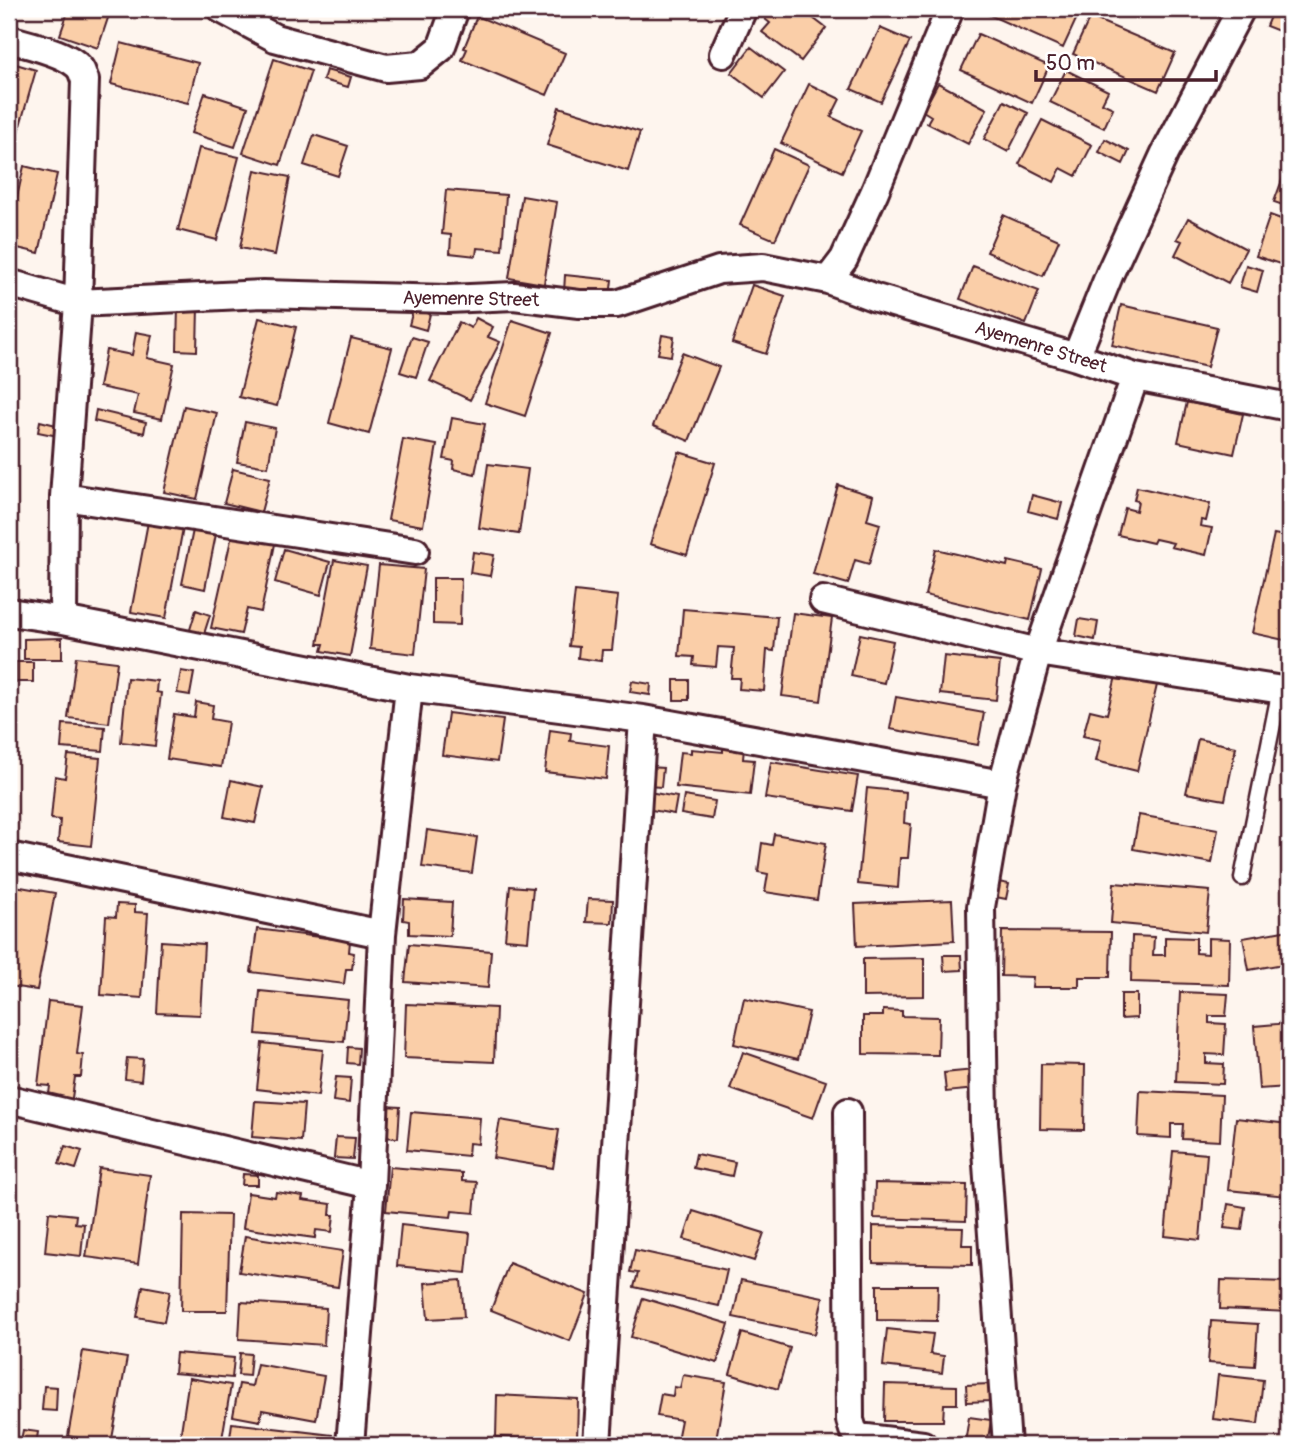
<svg xmlns="http://www.w3.org/2000/svg" width="1298" height="1454" font-family="Pangolin,sans-serif">
<style>
.building{fill:#facea8;stroke:#4a1f2b;stroke-width:2}
.lines{fill:none;stroke-linecap:round;stroke-linejoin:round}
.lane-casing{stroke:#4a1f2b;stroke-width:19}
.street-casing{stroke:#4a1f2b;stroke-width:32}
.lane{stroke:#fff;stroke-width:14}
.street{stroke:#fff;stroke-width:26}
.labels{text-anchor:middle;dominant-baseline:central;stroke-width:5;stroke-linejoin:round;paint-order:stroke}
.street-label{font-size:19px;fill:#4a1f2b;stroke:#fff}
</style>
<rect width="100%" height="100%" fill="#fef5ee"/>
<filter id="ink" filterUnits="userSpaceOnUse"><feTurbulence type="fractalNoise" baseFrequency=".0143" numOctaves="2"/><feDisplacementMap in="SourceGraphic" scale="14" xChannelSelector="R" yChannelSelector="G"/><feConvolveMatrix kernelMatrix="1 2 1 2 8 2 1 2 1" color-interpolation-filters="sRGB"/></filter>
<g filter="url(#ink)">
<path class="building" d="M69 9H111L98 48 60 35Z
M772 9H801L826 28 801 61 762 32 770 23 765 19Z
M976 9H1076L1080 11 1063 48Z
M1273 9H1289V35L1266 26Z
M477 16 565 53 547 95 462 60 467 49 464 48Z
M1090 17 1175 53 1158 91 1073 54Z
M880 28 910 41 881 102 851 89Z
M978 34 1049 66 1032 103 961 70Z
M121 43 198 63 188 103 111 84Z
M751 47 784 72 764 98 731 73Z
M274 59 311 71 280 165 243 153Z
M9 62 36 70 9 164Z
M326 70 351 77 348 87 323 80Z
M1066 70 1108 91 1102 103 1113 108 1104 128 1050 102Z
M938 83 987 109 968 144 927 123 931 116 923 111Z
M809 84 840 99 831 117 861 131 842 172 781 143Z
M205 93 248 107 235 147 191 133Z
M1004 101 1028 113 1008 152 984 139Z
M559 107 640 132 628 171 547 145Z
M1042 120 1092 145 1076 176 1061 168 1054 182 1019 164Z
M314 135 348 146 338 176 304 165Z
M1105 139 1129 151 1123 164 1099 152Z
M199 148 239 157 217 240 178 230Z
M774 149 809 165 775 240 740 225Z
M1289 161V207L1274 202Z
M24 166 57 174 39 253 9 246V233Z
M255 170 290 177 275 255 240 248Z
M446 190 506 195 502 250 477 248 476 256 450 253 451 235 442 234Z
M522 196 557 202 544 284 509 278Z
M1003 215 1059 240 1043 276 987 252Z
M1270 215 1289 222V267L1256 256Z
M1188 218 1246 249 1228 283 1175 255 1182 241 1177 239Z
M1246 265 1263 270 1257 292 1240 287Z
M973 266 1039 291 1026 324 960 299Z
M565 275 612 280 610 297 564 292Z
M752 285 785 296 766 354 732 343Z
M1121 305 1217 327 1207 367 1112 345Z
M178 306H198L197 351 177 350Z
M413 310 430 314 426 330 409 325Z
M259 318 296 327 277 406 239 397Z
M476 318 493 327 488 337 500 342 470 400 430 381 459 322 471 328Z
M512 320 552 333 525 416 485 403Z
M136 332 152 335 147 358 174 364 162 419 134 413 138 395 99 387 106 350 132 355Z
M662 335 674 337 671 356 658 354Z
M412 337 428 342 416 377 400 372Z
M351 338 392 348 369 434 329 423Z
M682 353 719 367 689 441 653 426Z
M1187 402 1243 414 1234 454 1178 442Z
M184 406 217 413 197 499 164 492Z
M96 410 146 422 144 433 94 421Z
M452 418 485 424 475 474 453 469 454 461 444 459Z
M40 421 60 426 58 436 38 432Z
M245 422 275 428 268 467 237 462Z
M403 439 437 445 423 526 388 520Z
M679 452 715 463 687 555 650 544Z
M488 464 528 469 519 534 479 528Z
M233 469 270 478 261 512 224 503Z
M838 485 873 496 867 520 880 524 869 564 855 560 848 584 813 574Z
M1137 487 1210 504 1206 521 1201 520 1200 526 1212 528 1206 555 1171 547 1173 543 1155 539 1153 543 1118 535 1125 508 1136 511 1138 501 1134 500Z
M1032 495 1062 503 1058 519 1028 511Z
M148 522 183 528 166 618 131 612Z
M193 530 216 534 205 589 182 584Z
M1274 534 1289 537V641L1252 633Z
M232 535 275 544 261 612 247 609 241 634 211 628Z
M284 549 330 562 321 595 275 582Z
M936 549 1007 566 1008 561 1042 569 1030 620 925 595Z
M473 552 494 555 490 576 470 573Z
M334 560 367 566 350 656 322 651 324 644H318Z
M379 565 424 569 415 654 370 649Z
M433 578H461L460 625 433 624Z
M575 591 618 596 612 650H602L601 661 578 658 579 647 569 646Z
M683 609 777 617 774 651 767 650 764 691 739 689 740 678H731L734 648 718 647 716 667 693 665 694 657 679 656Z
M196 610 210 615 202 640 188 636Z
M793 613 832 618 821 701 782 696Z
M1079 619 1098 622 1095 640 1076 636Z
M860 634 893 641 884 683 851 676Z
M62 638V659H24V639Z
M944 656 1000 662 996 700 940 694Z
M76 657 117 662 109 723 68 718Z
M16 662H33V682H16Z
M181 671 194 673 190 695 177 693Z
M1116 676 1157 685 1137 771 1096 761 1101 740 1083 736 1090 710 1107 714Z
M127 678 157 681 156 692 161 693 155 746 121 742Z
M674 680H689V700H674Z
M632 681 651 684 650 695 630 692Z
M896 697 984 713 978 745 890 729Z
M196 702 213 705 211 719 228 722 221 767 167 759 174 714 194 717Z
M448 713 503 720 497 762 442 755Z
M63 724 105 727 103 751 61 748Z
M550 730 571 733 570 741 609 746 606 779 545 772Z
M1198 739 1236 747 1225 800 1186 793Z
M723 746 744 748 743 759 754 760 750 795 676 787 680 752 691 753V749L723 752Z
M68 755 100 758 91 846 58 842 60 820 51 819 55 776 65 778Z
M771 762 858 776 852 811 765 798Z
M649 767 663 768 661 787 648 786Z
M231 780 263 787 255 823 224 817Z
M867 788 906 792 904 823 911 824 908 858H900L898 888 858 884Z
M649 792 677 797 674 814 646 809Z
M684 796 715 801 712 819 681 814Z
M1139 815 1218 829 1212 863 1133 849Z
M427 830 477 837 472 873 422 867Z
M774 834 826 843 817 900 765 892 768 874 758 872 762 843 772 845Z
M993 881 1009 884 1006 899 991 896Z
M1114 883 1210 891 1206 932 1111 923Z
M15 886 55 893 37 990 9 986V919Z
M510 886 533 888 528 941 505 939Z
M404 899 452 902 450 936 409 934V921L403 920Z
M588 899 613 900 612 923 586 922Z
M952 900 954 941 857 946 855 904Z
M117 904 135 905V912L148 913 142 998 101 995 106 916 116 917Z
M257 929 350 941 349 952 354 953 352 969H346L344 984 251 972Z
M1289 930V963L1249 970 1243 938Z
M1002 931 1111 932 1110 977H1079V987H1032L1033 977 1001 976Z
M1132 936 1154 937 1153 955H1165V937L1196 938V953L1208 954V938L1230 939 1229 985 1131 982Z
M161 941 204 944 200 1015 157 1013Z
M409 944 491 951 488 988 405 982Z
M943 955H961L962 970 944 971Z
M924 958V996L863 997V959Z
M260 991 348 1000 344 1042 256 1034Z
M1180 992 1228 994 1226 1016H1209V1023L1226 1024 1224 1055 1206 1054V1063L1224 1064 1223 1084 1176 1082Z
M1121 994H1137V1018L1121 1019Z
M744 998 809 1012 798 1059 734 1044Z
M48 1001 83 1005 77 1054 83 1055 81 1077H75L71 1105 48 1102 50 1086 38 1085Z
M406 1004 496 1008 494 1062 404 1058Z
M883 1010 902 1011V1016L939 1017 938 1055 863 1054V1016H883Z
M1289 1023V1087L1259 1089 1254 1026Z
M262 1043 323 1050 318 1096 257 1089Z
M348 1047 359 1048 358 1064 347 1063Z
M743 1052 826 1081 813 1118 730 1089Z
M127 1058 143 1059 141 1081 125 1079Z
M1041 1064 1085 1065 1084 1130 1040 1129Z
M974 1070 976 1089 946 1092 944 1073Z
M336 1077 351 1078 349 1103 333 1101Z
M1140 1091 1222 1095 1220 1141 1182 1139 1183 1124H1171V1138L1138 1136Z
M255 1101 304 1104 301 1141 252 1137Z
M384 1106 400 1107 398 1138 382 1137Z
M411 1112 480 1118 478 1144 469 1143 468 1156 407 1150Z
M1236 1118 1289 1124 1287 1144H1289V1174L1287 1196 1228 1190Z
M500 1120 559 1130 553 1168 493 1158Z
M336 1137 355 1138 353 1159 334 1158Z
M65 1146 82 1151 76 1169 59 1164Z
M1173 1151 1207 1154 1200 1240 1165 1236Z
M696 1154 735 1162 732 1176 693 1168Z
M390 1167 462 1173V1181L477 1182 474 1213 452 1211 451 1217 386 1211Z
M99 1168 150 1175 138 1264 86 1257Z
M243 1174 258 1175V1185H242Z
M875 1183 967 1185 966 1221 874 1218Z
M276 1192 303 1196 302 1200 331 1204 330 1215H334L332 1232 316 1230 315 1238 243 1228 248 1193 275 1197Z
M1228 1204 1245 1207 1242 1230 1224 1228Z
M693 1211 764 1233 754 1261 684 1239Z
M49 1212 76 1215 75 1223 84 1224 81 1256 45 1252Z
M183 1214 230 1215 227 1311H181Z
M401 1225 470 1233 466 1273 397 1266Z
M873 1226 963 1228 962 1245H972V1265L873 1263Z
M245 1236 343 1251 338 1287 239 1272Z
M635 1250 727 1270 719 1306 634 1287 638 1273 630 1272Z
M509 1263 588 1294 570 1341 491 1310Z
M461 1280 464 1317 428 1319 425 1283Z
M741 1280 823 1297 815 1334 733 1317Z
M1221 1280 1289 1282V1312L1220 1309Z
M877 1285H938L937 1321 877 1320Z
M143 1286 170 1291 164 1322 137 1317Z
M643 1298 729 1324 717 1363 631 1337Z
M241 1302 326 1308 324 1345 239 1339Z
M1211 1321 1258 1324 1255 1366 1208 1363Z
M887 1329 933 1334 930 1354 944 1356 942 1373 883 1366Z
M742 1333 790 1348 778 1389 730 1374Z
M83 1351 127 1358 111 1444 68 1436Z
M176 1353 234 1358 232 1378 174 1373Z
M240 1353 251 1354 249 1376 238 1375Z
M257 1364 324 1376 316 1420 262 1410 260 1421 233 1416 239 1384 252 1386Z
M683 1375 726 1382 715 1445H676L681 1420 657 1416 661 1394 673 1396 674 1387 680 1388Z
M1218 1375 1263 1380 1258 1424 1213 1419Z
M189 1378 231 1385 221 1445H179Z
M885 1384 957 1386V1404H944L943 1421H884Z
M990 1384 991 1401 967 1402 966 1385Z
M44 1386 57 1387 56 1411 42 1410Z
M497 1395 578 1399 577 1441 496 1437Z
M969 1417 991 1420 987 1445 965 1443Z
M232 1423 332 1435 331 1445H229Z
M23 1430 38 1432 36 1445H20Z
M740 1437 760 1442V1445H738Z"/>
<g class="lines">
<defs>
<path id="lane" d="M1242 878 1280 689"/>
<path id="street" d="M221 9 275 38 386 68 420 65 441 48 455 9
M9 39C28 45 70 53 81 70 82 71 84 79 85 80L78 303 64 497 63 620
M723 54 743 9
M828 280 844 259 875 191 950 9
M9 283 78 303 263 294 448 299 514 296 579 304H617L719 270 763 267 828 280 876 298 1076 357 1135 377 1289 407
M1076 357 1110 273 1165 153 1241 9
M64 497 415 551
M823 600 1038 652 1289 691
M9 612 63 620 409 688 643 719 1002 784
M9 856 382 934
M9 1099 371 1185
M848 1112 850 1420 853 1430 859 1437 923 1445
M350 1445 371 1185 382 934 409 688
M597 1445 643 719
M1007 1445 984 1122 981 907 1002 784 1038 652 1135 377"/>
</defs>
<use href="#lane" class="lane-casing"/>
<use href="#street" class="street-casing"/>
<use href="#lane" class="lane"/>
<use href="#street" class="street"/>
</g>
</g>
<g class="labels">
<g class="street-label">
<text transform="translate(471 299) rotate(1)">Ayemenre Street</text>
<text transform="translate(1041 347) rotate(17)">Ayemenre Street</text>
</g>
</g>
<rect width="1298" height="1454" fill="none" stroke="#fff" stroke-width="35"/>
<rect x="18" y="18" width="1263" height="1419" fill="none" stroke="#4a1f2b" stroke-width="2.5" filter="url(#ink)"/>
<path d="M1036 70v10h180v-10" fill="none" stroke="#4a1f2b" stroke-width="3.5"/>
<text x="1046" y="70" font-size="21" fill="#4a1f2b" stroke="#ffffff" stroke-width="5" paint-order="stroke">50 m</text>
</svg>
